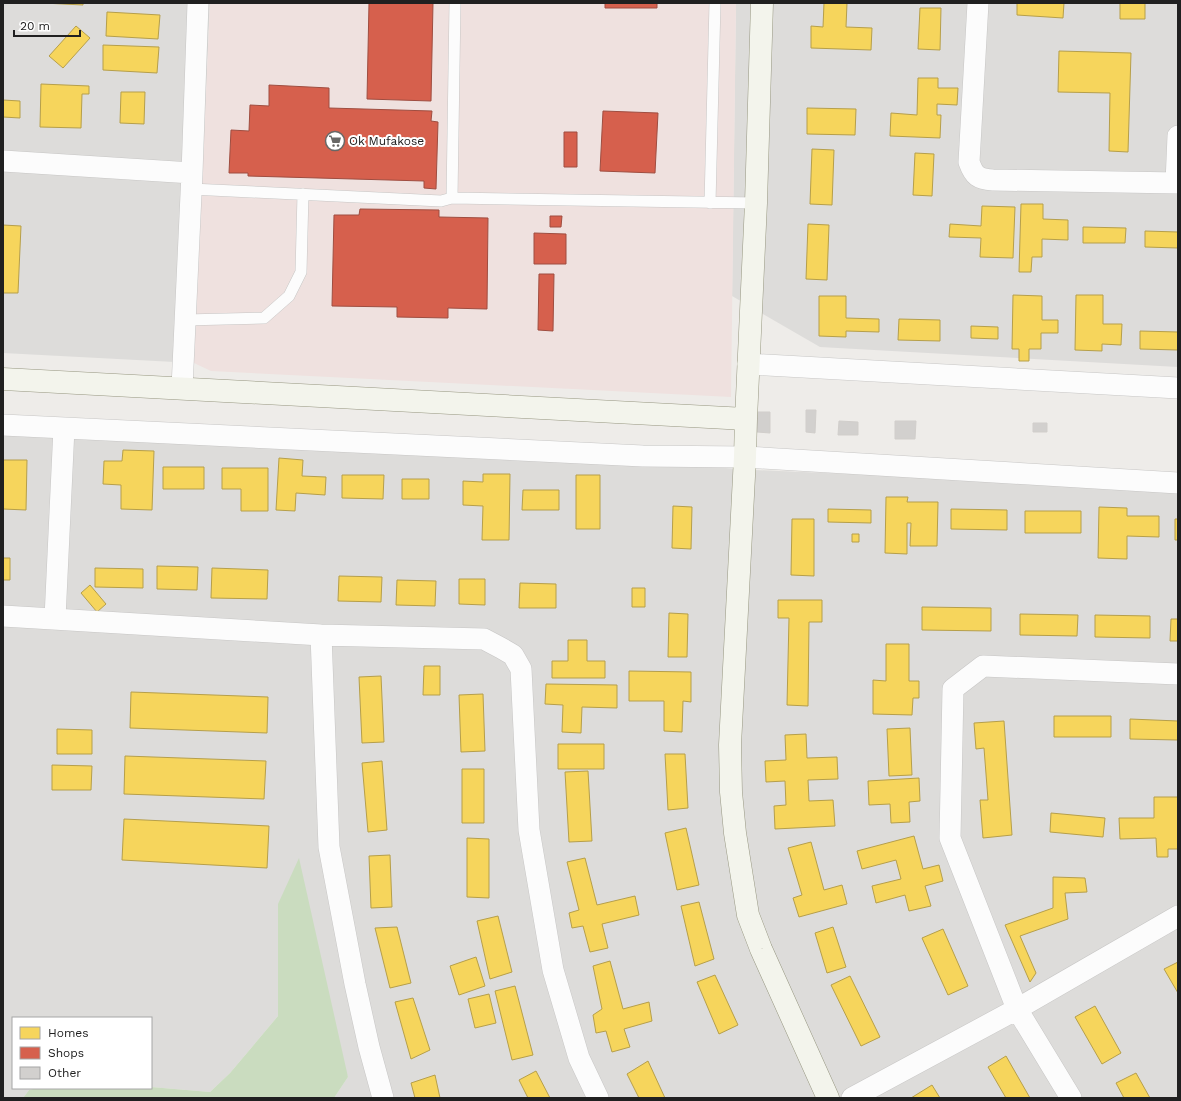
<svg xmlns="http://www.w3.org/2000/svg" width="1181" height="1101" font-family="'Work Sans',sans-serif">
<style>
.residential{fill:#dddcda}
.commercial{fill:#efe1df}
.forest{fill:#cadcbf}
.homes{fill:#f6d55c;stroke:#b69f4a}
.shops{fill:#d6604d;stroke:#9f4d40}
.building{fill:#d2d0ce;stroke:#d1cecb}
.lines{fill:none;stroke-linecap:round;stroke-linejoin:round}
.lane-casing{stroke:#c7c6c5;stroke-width:12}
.street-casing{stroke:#c7c6c5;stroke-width:22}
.secondary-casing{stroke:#979781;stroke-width:23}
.lane{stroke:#fcfcfc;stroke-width:11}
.street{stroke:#fcfcfc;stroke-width:21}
.secondary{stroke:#f3f4ec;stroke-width:22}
.labels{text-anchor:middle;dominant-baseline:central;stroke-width:4;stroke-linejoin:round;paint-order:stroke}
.poi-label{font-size:12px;fill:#202020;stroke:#fff;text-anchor:start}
</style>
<rect width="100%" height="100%" fill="#eeece9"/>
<path class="residential" d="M3 3H210L194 363 3 353Z
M736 3H1178V367L820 347 732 296Z
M3 417 754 470 1178 488V1098H334L348 1077 278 905V1016L230 1073 210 1092 151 1087V1018H13V1088H37L29 1090 23 1098H3Z"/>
<path class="commercial" d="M210 3H736L731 397 211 371 194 363Z"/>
<path class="forest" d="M299 858 348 1077 334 1098H23L29 1090 37 1088 151 1087 210 1092 230 1073 278 1016V904Z"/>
<path class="homes" d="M43 3H83V5Z
M824 3H847L846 27 872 28 871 50 811 48V26L823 27Z
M1017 3H1064L1063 18 1017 15Z
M1120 3H1145V19H1120Z
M920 8H941L940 50 918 49Z
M107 12 160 15 158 39 106 36Z
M76 26 90 38 63 68 49 56Z
M103 45 159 47 157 73 103 70Z
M1059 51 1131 53 1128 152 1109 151 1110 93 1058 92Z
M918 78H938V88H958L957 105 937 104V115H941L940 138 890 136 891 113 917 115Z
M41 84 89 86V94H82L81 128 40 127Z
M121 92H145L144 124 120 123Z
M3 100 20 101V118L3 117Z
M807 108 856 109 855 135 807 134Z
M812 149 834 150 832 205 810 204Z
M915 153 934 154 932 196 913 195Z
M1021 204H1043V219L1068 220V240L1042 239V257H1032L1031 272H1019Z
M982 206 1015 207 1013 258 980 257 981 238 949 237 950 224 981 226Z
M808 224 829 225 827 280 806 279Z
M3 225 21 226 18 293H3Z
M1083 227 1126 228 1125 243H1083Z
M1145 231 1178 232V248L1145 247Z
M1013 295 1042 296V320H1058V333H1041V349H1029V361H1019V349H1012Z
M1076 295H1103V324H1122L1121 345 1102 344V351L1075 350Z
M819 296H846V318L879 319V332L846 331V337L819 336Z
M899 319 940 320V341L898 340Z
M971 326 998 327V339L971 338Z
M1140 331 1178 332V350L1140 349Z
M123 450 154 451 152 510 121 509V485L103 484 104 461H122Z
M279 458 303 460 302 476 326 477 325 495 296 493 295 511 276 510Z
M3 460H27L26 510 3 509Z
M163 467H204V489H163Z
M222 468H268V511H241V489H222Z
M483 474H510L509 540H482L483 506 463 505V481L483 482Z
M342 475H384L383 499 342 498Z
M576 475H600V529H576Z
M402 479H429V499H402Z
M523 490H559V510H522Z
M886 497H908L907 502H938L937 546H910L911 523H907V554L885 553Z
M673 506 692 507 691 549 672 548Z
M1099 507 1127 508V516H1159V537L1127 536V559L1098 558Z
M828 509 871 510V523L828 522Z
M951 509 1007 510V530L951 529Z
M1025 511H1081V533H1025Z
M792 519H814V576L791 575Z
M1175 519H1178V540H1175Z
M852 534H859V542H852Z
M3 558H10V580H3Z
M157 566 198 567 197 590 157 589Z
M95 568 143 569V588L95 587Z
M212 568 268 570 267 599 211 598Z
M339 576 382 577 381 602 338 601Z
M459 579H485V605L459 604Z
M397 580 436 581 435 606 396 605Z
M520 583 556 584V608H519Z
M90 585 106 604 97 612 81 593Z
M632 588H645V607H632Z
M778 600H822V622H809L808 706 787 705 789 618H778Z
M922 607 991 608V631L922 630Z
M669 613 688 614 687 657H668Z
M1020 614 1078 615 1077 636 1020 635Z
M1095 615 1150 616V638L1095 637Z
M1171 619H1178V641H1170Z
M568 640H587V661H605V678H552V661H568Z
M886 644H909V681H919V698H913L912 715 873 714V680L886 681Z
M424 666H440V695H423Z
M629 671 691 672V702L683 701 682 732 664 731V701H629Z
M381 676 384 742 362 743 359 677Z
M546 684 617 685V708L582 707 581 733 562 732 563 705 545 704Z
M131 692 268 697 267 733 130 728Z
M483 694 485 751 461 752 459 695Z
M1054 716H1111V737H1054Z
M1130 719 1178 721V740L1130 739Z
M1004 721 1012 835 983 838 980 800H988L984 748 976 749 974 723Z
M910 728 912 775 889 776 887 729Z
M57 729 92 730V754H57Z
M806 734 807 758 837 757 838 779 808 780 809 801 833 800 835 826 775 829 774 806 786 805 785 781 766 782 765 761 786 760 785 735Z
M558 744H604V769H558Z
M665 754H685L688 808 668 810Z
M125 756 266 761 264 799 124 794Z
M382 761 387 830 368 832 362 763Z
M52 765 92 766 91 790H52Z
M462 769H484V823H462Z
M588 771 592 841 569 842 565 772Z
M919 778 920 801 909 802 910 822 891 823 890 804 869 805 868 781Z
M1154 797H1178V849H1168V857H1157L1156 838 1120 839 1119 818H1154Z
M1051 813 1105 818 1103 837 1050 832Z
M124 819 269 826 267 868 122 860Z
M686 828 699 885 677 890 665 833Z
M914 836 923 869 939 865 943 881 925 886 931 906 909 911 905 895 876 903 872 886 901 879 896 860 862 869 857 851Z
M467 838 489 839V898L467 897Z
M811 842 824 890 842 885 847 904 799 917 793 898 802 895 788 848Z
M390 855 392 907 371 908 369 856Z
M585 858 597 905 635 896 639 915 602 924 608 948 590 952 583 926 572 928 569 913 579 910 567 862Z
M1053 877 1085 878 1087 892 1065 893 1068 919 1020 936 1036 973 1030 982 1005 925 1053 908Z
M699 902 714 959 695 966 681 906Z
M498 916 512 972 490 979 477 921Z
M397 927 411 983 390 988 375 928Z
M833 927 846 967 827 973 815 933Z
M943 929 968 986 948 995 922 938Z
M476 957 485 986 459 995 450 966Z
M610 961 623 1009 649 1002 652 1021 624 1029 630 1047 612 1052 606 1031 596 1033 593 1015 602 1009 593 966Z
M1178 962V993L1164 969Z
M715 975 738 1025 719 1034 697 982Z
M850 976 880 1037 861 1046 831 985Z
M515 986 533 1055 512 1060 495 991Z
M489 994 496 1023 475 1028 468 999Z
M413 998 430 1050 411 1059 395 1002Z
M1095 1006 1121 1053 1102 1064 1075 1017Z
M1006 1056 1030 1098H1006L988 1067Z
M648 1061 665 1098H639L627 1074Z
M536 1071 550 1098H528L519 1080Z
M1136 1073 1150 1098H1124L1116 1083Z
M435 1075 440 1098H415L411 1083Z
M932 1085 940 1098H911Z"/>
<path class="shops" d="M369 3H433L431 101 367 99Z
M605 3H657V8H605Z
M269 85 329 88V108L432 111 431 121 438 122 436 189 424 188V181L248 176V173H229L231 130 249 131 250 105 269 106Z
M603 111 658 113 655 173 600 171Z
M564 132H577V167H564Z
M360 209 439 210V217L488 218 487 309 448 308V318L397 317V307L332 306 334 215H359Z
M550 216H562L561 227H550Z
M534 233 566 234V264H534Z
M539 274H554L553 331 538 330Z"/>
<path class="building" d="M806 410H816L815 433 806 432Z
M757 412H770V433L757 432Z
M839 421 858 422V435H838Z
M895 421H916L915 439H895Z
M1033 423H1047V432H1033Z"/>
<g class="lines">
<defs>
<path id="lane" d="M455 3 452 198 756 203
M191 189 441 201 452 198
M710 203 715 3
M185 320 264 318 289 296 301 272 303 194"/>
<path id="street" d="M978 3 969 162C974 176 978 179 993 180L1178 183
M3 161 192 173 182 388
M192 173 198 3
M1176 183 1178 136
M748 364 1178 388
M3 425 643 456 745 457 1178 483
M3 616 321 635 484 639 501 648 513 655 521 669 529 830 553 970 579 1058 598 1098
M55 618 64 428
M321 635 329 847 355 984 369 1047 383 1098
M852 1098 1017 1009 1178 916
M1071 1098 1017 1009 950 838 953 689 983 666 1178 674"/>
<path id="secondary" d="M3 379 746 419 745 457 730 745 731 792 735 833 748 915 761 949 828 1098
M746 419 756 203 762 3"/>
</defs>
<use href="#lane" class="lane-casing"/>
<use href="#street" class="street-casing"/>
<use href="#secondary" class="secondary-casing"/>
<use href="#lane" class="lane"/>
<use href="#street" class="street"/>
<use href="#secondary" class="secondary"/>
</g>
<defs>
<symbol id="supermarket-ring" viewBox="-11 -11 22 22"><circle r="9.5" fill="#fff" stroke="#686766" stroke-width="1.5"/><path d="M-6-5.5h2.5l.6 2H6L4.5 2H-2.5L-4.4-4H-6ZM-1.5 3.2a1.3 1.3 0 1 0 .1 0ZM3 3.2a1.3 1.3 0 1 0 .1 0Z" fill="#686766"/></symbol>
</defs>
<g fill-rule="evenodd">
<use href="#supermarket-ring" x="324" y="130" width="22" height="22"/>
</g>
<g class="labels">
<g class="poi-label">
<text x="349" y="141">Ok Mufakose</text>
</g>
</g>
<rect width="1181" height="1101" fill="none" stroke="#202020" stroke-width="8"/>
<rect x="12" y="1017" width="140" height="72" fill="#ffffff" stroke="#a6a6a6"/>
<rect x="20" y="1027" width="20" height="12" fill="#f6d55c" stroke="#a6a6a6"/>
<text x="48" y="1037" font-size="12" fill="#202020">Homes</text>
<rect x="20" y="1047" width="20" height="12" fill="#d6604d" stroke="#a6a6a6"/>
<text x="48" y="1057" font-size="12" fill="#202020">Shops</text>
<rect x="20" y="1067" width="20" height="12" fill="#d2d0ce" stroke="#a6a6a6"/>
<text x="48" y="1077" font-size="12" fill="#202020">Other</text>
<path d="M14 30v6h66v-6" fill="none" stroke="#202020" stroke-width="2"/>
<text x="20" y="30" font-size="12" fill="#202020" stroke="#ffffff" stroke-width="3" paint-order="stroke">20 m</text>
</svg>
